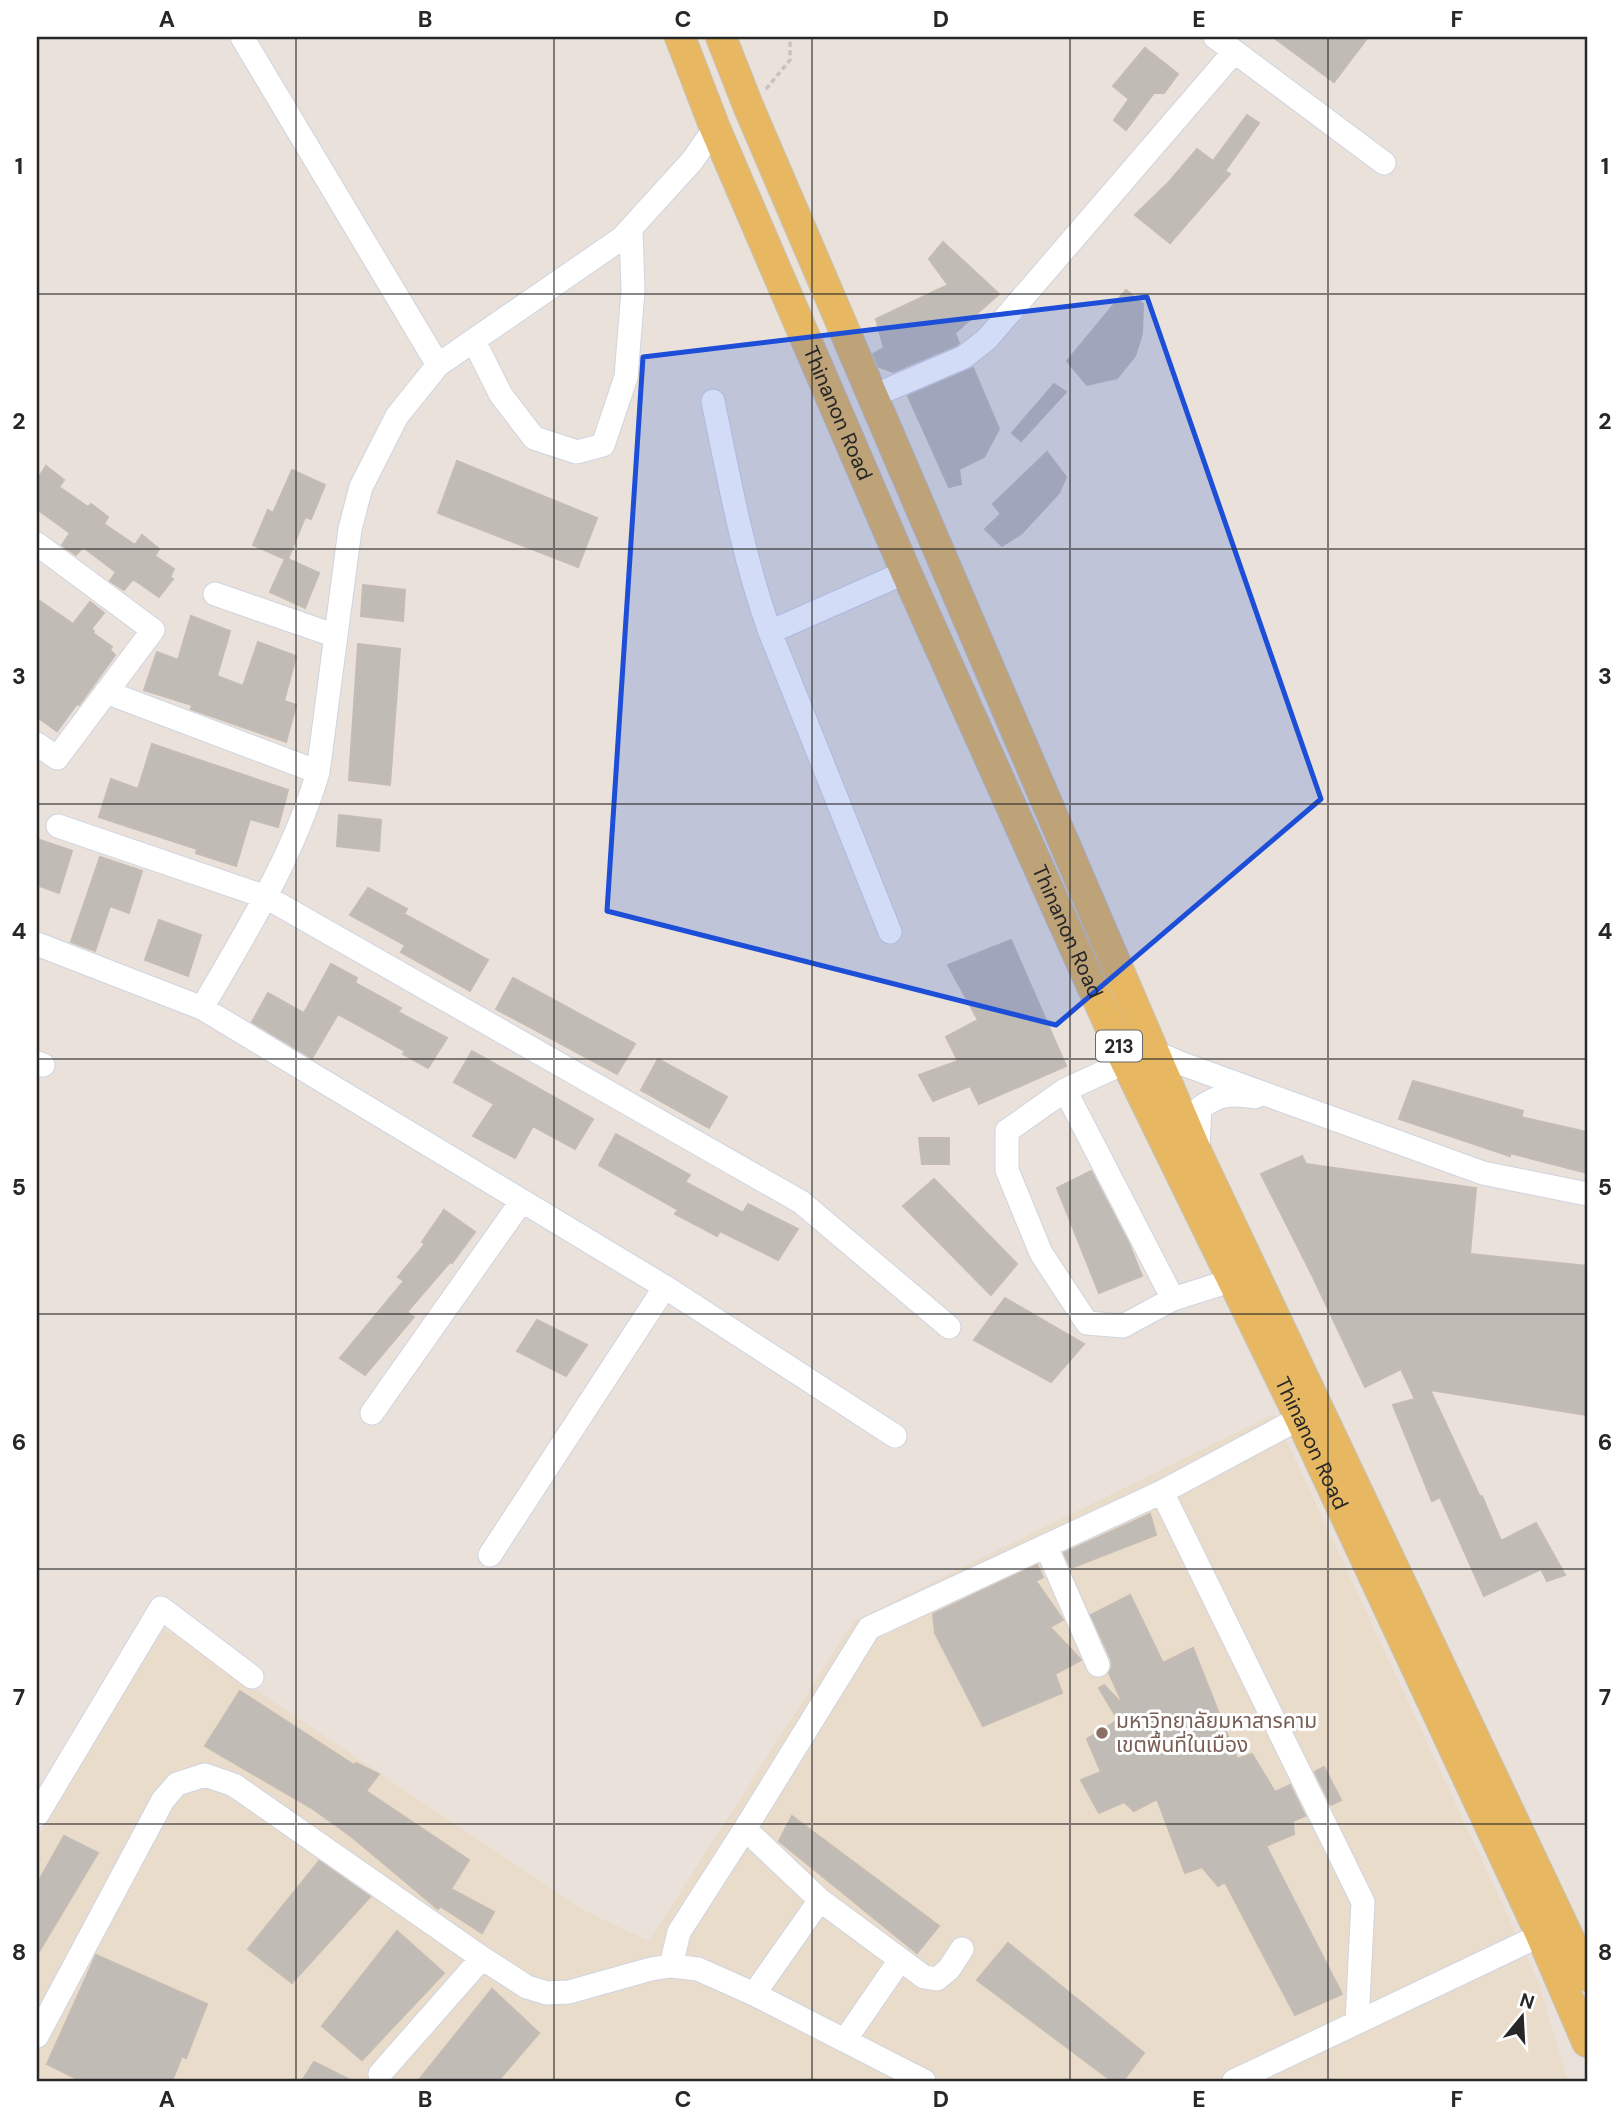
<svg xmlns="http://www.w3.org/2000/svg" width="1624" height="2118" font-family="'DM Sans','Noto Sans Thai',sans-serif">
<style>
.education{fill:#eadcca}
.building{fill:#c1bbb6;stroke:#c4bcb4;stroke-width:2}
.lines{fill:none;stroke-linecap:round;stroke-linejoin:round}
.minor-casing{stroke:#cfd4e0;stroke-width:25}
.major-casing{stroke:#c3c3c3;stroke-width:32}
.path{stroke:#c3c3c3;stroke-width:3.5;stroke-dasharray:5 3.5;stroke-linecap:butt}
.minor{stroke:#fff;stroke-width:23}
.major{stroke:#e7b861;stroke-width:30}
.marked{fill:#1d4ed8;fill-opacity:0.2;stroke:#1d4ed8;stroke-width:5;stroke-linejoin:round}
.grid{fill:none;stroke:#272727;stroke-width:2;stroke-opacity:0.55}
.education-dot{fill:#8d6e63;stroke:#fff;stroke-width:2.5}
.labels{text-anchor:middle;dominant-baseline:central;stroke-width:6;stroke-linejoin:round;paint-order:stroke}
.shield{fill:#fff;stroke:#686868;stroke-width:2}
.shield-label{font-size:19px;font-weight:bold;fill:#272727}
.street-label{font-size:21px;fill:#272727;stroke:#fff}
.education-label{font-size:21px;fill:#785e54;stroke:#fff;text-anchor:start}
.neatline{fill:none;stroke:#272727;stroke-width:2.5}
.grid-label{font-size:23px;text-anchor:middle;font-weight:bold;fill:#272727}
</style>
<rect width="100%" height="100%" fill="#e9e1da"/>
<path class="education" d="M1274 1414 1538 1981 1568 2081H37V1839L162 1627 583 1910 649 1941 854 1621Z"/>
<path class="building" d="M1273 37H1368L1334 82Z
M1145 48 1178 74 1164 93H1154L1126 130 1114 120 1129 99 1113 86Z
M1247 115 1259 123 1225 171 1230 174 1170 243 1135 215 1169 182 1197 149 1213 161Z
M943 242 999 294 955 333 959 343 957 345 893 372 879 367 873 354 884 348 876 319 948 285 929 259Z
M1126 290 1143 304 1142 334 1135 356 1117 378 1087 385 1067 361Z
M973 368 999 429 984 457 959 469 961 484 949 487 908 396Z
M1054 384 1066 392 1021 441 1012 433Z
M1047 452 1066 477 1059 493 1021 534 1002 546 985 529 1001 514 993 504Z
M457 461 597 518 578 567 438 513Z
M46 466 64 480 59 487 88 507 91 504 108 517 104 524 135 545 142 535 159 549 155 556 174 569 170 577 173 579 159 597 133 579 124 590 110 581 116 572 83 547 76 555 62 545 70 533 37 509V480Z
M292 470 325 485 311 519 305 517 288 559 319 573 305 608 270 592 285 559 253 545 268 510 273 513Z
M363 585 405 590 403 621 361 616Z
M37 599 73 624 90 602 104 613 91 629 94 631 93 633 112 647 110 650 115 655 79 705 77 704 57 731 37 717Z
M191 616 230 631 217 676 243 686 258 642 296 656 284 701 296 705 286 742 191 709 192 705 144 690 157 652 178 660Z
M358 644 400 649 390 785 349 780Z
M152 744 288 790 278 827 250 819 236 866 196 853 197 849 99 817 111 779 138 789Z
M339 815 381 820 379 851 337 846Z
M37 839 72 851 59 893 37 885Z
M100 857 142 871 129 913 110 906 95 951 71 942Z
M368 888 407 909 404 914 488 960 470 991 401 952 405 945 350 915Z
M159 920 201 935 188 976 145 960Z
M1011 940 1066 1066 979 1104 970 1086 933 1101 919 1075 958 1061 946 1037 978 1020 948 965Z
M331 964 357 978 355 983 401 1008 398 1012 447 1038 428 1068 403 1054 405 1051 338 1014 312 1058 252 1022 268 993 304 1013Z
M513 978 635 1044 617 1074 496 1009Z
M472 1051 593 1119 575 1149 533 1126 515 1158 473 1136 494 1104 454 1082Z
M658 1059 727 1097 709 1128 641 1090Z
M1413 1081 1523 1111 1521 1117 1587 1132V1173L1510 1153V1156L1399 1119Z
M616 1134 690 1175 685 1182 743 1213 748 1204 798 1229 778 1260 720 1231 717 1236 675 1214 678 1210 599 1165Z
M919 1138H949V1164H922Z
M1302 1156 1306 1164 1476 1188 1470 1254 1587 1266V1415L1430 1390 1480 1497 1482 1496 1501 1541 1536 1523 1565 1575 1547 1581 1541 1569 1484 1596 1440 1497 1432 1501 1393 1405 1415 1399 1401 1369 1365 1387 1313 1277 1261 1174Z
M1091 1171 1129 1244 1142 1276 1099 1293 1057 1188Z
M934 1179 1017 1264 991 1295 903 1206Z
M444 1210 475 1232 452 1263 450 1262 407 1312 414 1317 365 1375 340 1358 404 1281 398 1277 425 1244 422 1242Z
M1005 1298 1084 1344 1051 1382 974 1340Z
M537 1320 587 1345 566 1376 517 1351Z
M1150 1514 1156 1535 1071 1568 1064 1553Z
M1037 1565 1043 1577 1036 1581 1063 1620 1050 1627 1081 1660 1055 1674 1062 1693 983 1726 935 1633 933 1614Z
M1130 1595 1163 1663 1193 1648 1237 1759 1252 1754 1275 1792 1290 1785 1305 1816 1293 1821 1294 1834 1266 1846 1342 1994 1295 2015 1225 1882 1218 1886 1202 1867 1185 1873 1157 1799 1134 1811 1124 1802 1099 1813 1081 1780 1101 1772 1087 1739 1118 1720 1099 1688 1104 1685 1124 1706 1109 1673 1112 1667 1111 1659 1091 1615Z
M240 1691 354 1765 356 1763 379 1774 366 1791 469 1860 451 1889 494 1912 482 1933 440 1906 438 1909 352 1837 313 1809 205 1746Z
M1324 1767 1341 1800 1331 1805 1315 1772Z
M792 1816 939 1926 917 1953 779 1841Z
M64 1836 98 1853 37 1955V1884Z
M319 1861 370 1897 292 1983 248 1949Z
M397 1931 444 1973 362 2060 322 2026Z
M1008 1943 1144 2053 1123 2081H1112L977 1980Z
M96 1955 207 2004 186 2058 182 2056 172 2081H81L47 2064Z
M492 1989 539 2033 498 2081H418Z
M314 2062 352 2081H302Z"/>
<g class="lines">
<defs>
<path id="minor" d="M242 37 438 365
M1215 37 1384 163
M474 341 501 395 534 438 577 452 603 445 626 377 633 291 631 229
M873 396 964 357 987 339 1234 52
M713 401C729 479 743 557 770 632L906 572
M37 544 153 630 57 758 37 744
M215 594 336 636
M770 632 890 932
M106 692 318 772
M58 826 266 897 801 1202 949 1327
M37 944 202 1008 665 1287 490 1555
M202 1008C246 932 293 857 318 772L350 529 361 487 397 416 438 365 622 238 692 161 715 128
M1152 1051 1180 1063 1483 1173 1587 1194
M1126 1062 1065 1090 1007 1131V1170L1041 1253 1087 1323 1123 1326 1173 1299 1233 1280
M37 1063 43 1065
M1065 1090 1173 1299
M1198 1147 1200 1108C1219 1094 1231 1093 1255 1097
M665 1287 895 1436
M372 1413 521 1202
M1162 1492 1363 1902 1357 2022
M1046 1546 1098 1665
M37 1815 161 1608 252 1677
M745 1829 820 1900 754 1994
M820 1900 924 1977 937 1979 949 1969 962 1949
M671 1966 679 1932 745 1829 869 1628 1162 1492 1300 1418
M37 2036 163 1800 177 1784 205 1775 234 1785 482 1958 527 1987 547 1993 569 1992 651 1969 671 1966 698 1969 754 1994 924 2081
M845 2040 900 1960
M380 2074 482 1958
M1234 2081 1541 1935"/>
<g id="major">
<path id="s1" d="M680 37 715 128 906 572 1126 1062 1300 1418 1541 1935 1587 2042"/>
<path d="M721 37 749 108 1198 1155 1587 1976"/>
</g>
</defs>
<use href="#minor" class="minor-casing"/>
<use href="#major" class="major-casing"/>
<path class="path" d="M766 89 790 60V37"/>
<use href="#minor" class="minor"/>
<use href="#major" class="major"/>
</g>
<path class="marked" d="M1147 297 1321 799 1056 1025 607 911 643 357Z"/>
<path class="grid" d="M296 37V2081M554 37V2081M812 37V2081M1070 37V2081M1328 37V2081M37 294H1587M37 549H1587M37 804H1587M37 1059H1587M37 1314H1587M37 1569H1587M37 1824H1587"/>
<circle class="education-dot" cx="1102" cy="1733" r="7"/>
<g class="labels">
<rect class="shield" x="1096" y="1030.5" width="46" height="31" rx="5"/>
<g class="shield-label">
<text x="1119" y="1046">213</text>
</g>
<g class="street-label">
<text stroke="none"><textPath href="#s1" startOffset="408">Thinanon Road</textPath></text>
<text stroke="none"><textPath href="#s1" startOffset="975">Thinanon Road</textPath></text>
<text stroke="none"><textPath href="#s1" startOffset="1542">Thinanon Road</textPath></text>
</g>
<g class="education-label">
<text x="1116" y="1721">มหาวิทยาลัยมหาสารคาม<tspan x="1116" dy="24">เขตพื้นที่ในเมือง</tspan></text>
</g>
</g>
<rect width="1624" height="2118" fill="none" stroke="#ffffff" stroke-width="77"/>
<g transform="translate(1522 2017) rotate(18)" stroke="#ffffff" stroke-width="5" paint-order="stroke">
<path d="M0-5L12 26L0 18L-12 26Z" fill="#272727"/>
<text y="-10" font-size="19" font-weight="bold" text-anchor="middle" fill="#272727">N</text>
</g>
<rect x="38" y="38" width="1548" height="2042" class="neatline"/>
<g class="grid-label">
<text x="167" y="27">A</text>
<text x="425" y="27">B</text>
<text x="683" y="27">C</text>
<text x="941" y="27">D</text>
<text x="1199" y="27">E</text>
<text x="1457" y="27">F</text>
<text x="19" y="174">1</text>
<text x="1605" y="174">1</text>
<text x="19" y="429">2</text>
<text x="1605" y="429">2</text>
<text x="19" y="684">3</text>
<text x="1605" y="684">3</text>
<text x="19" y="939">4</text>
<text x="1605" y="939">4</text>
<text x="19" y="1195">5</text>
<text x="1605" y="1195">5</text>
<text x="19" y="1450">6</text>
<text x="1605" y="1450">6</text>
<text x="19" y="1705">7</text>
<text x="1605" y="1705">7</text>
<text x="19" y="1960">8</text>
<text x="1605" y="1960">8</text>
<text x="167" y="2107">A</text>
<text x="425" y="2107">B</text>
<text x="683" y="2107">C</text>
<text x="941" y="2107">D</text>
<text x="1199" y="2107">E</text>
<text x="1457" y="2107">F</text>
</g>
</svg>
